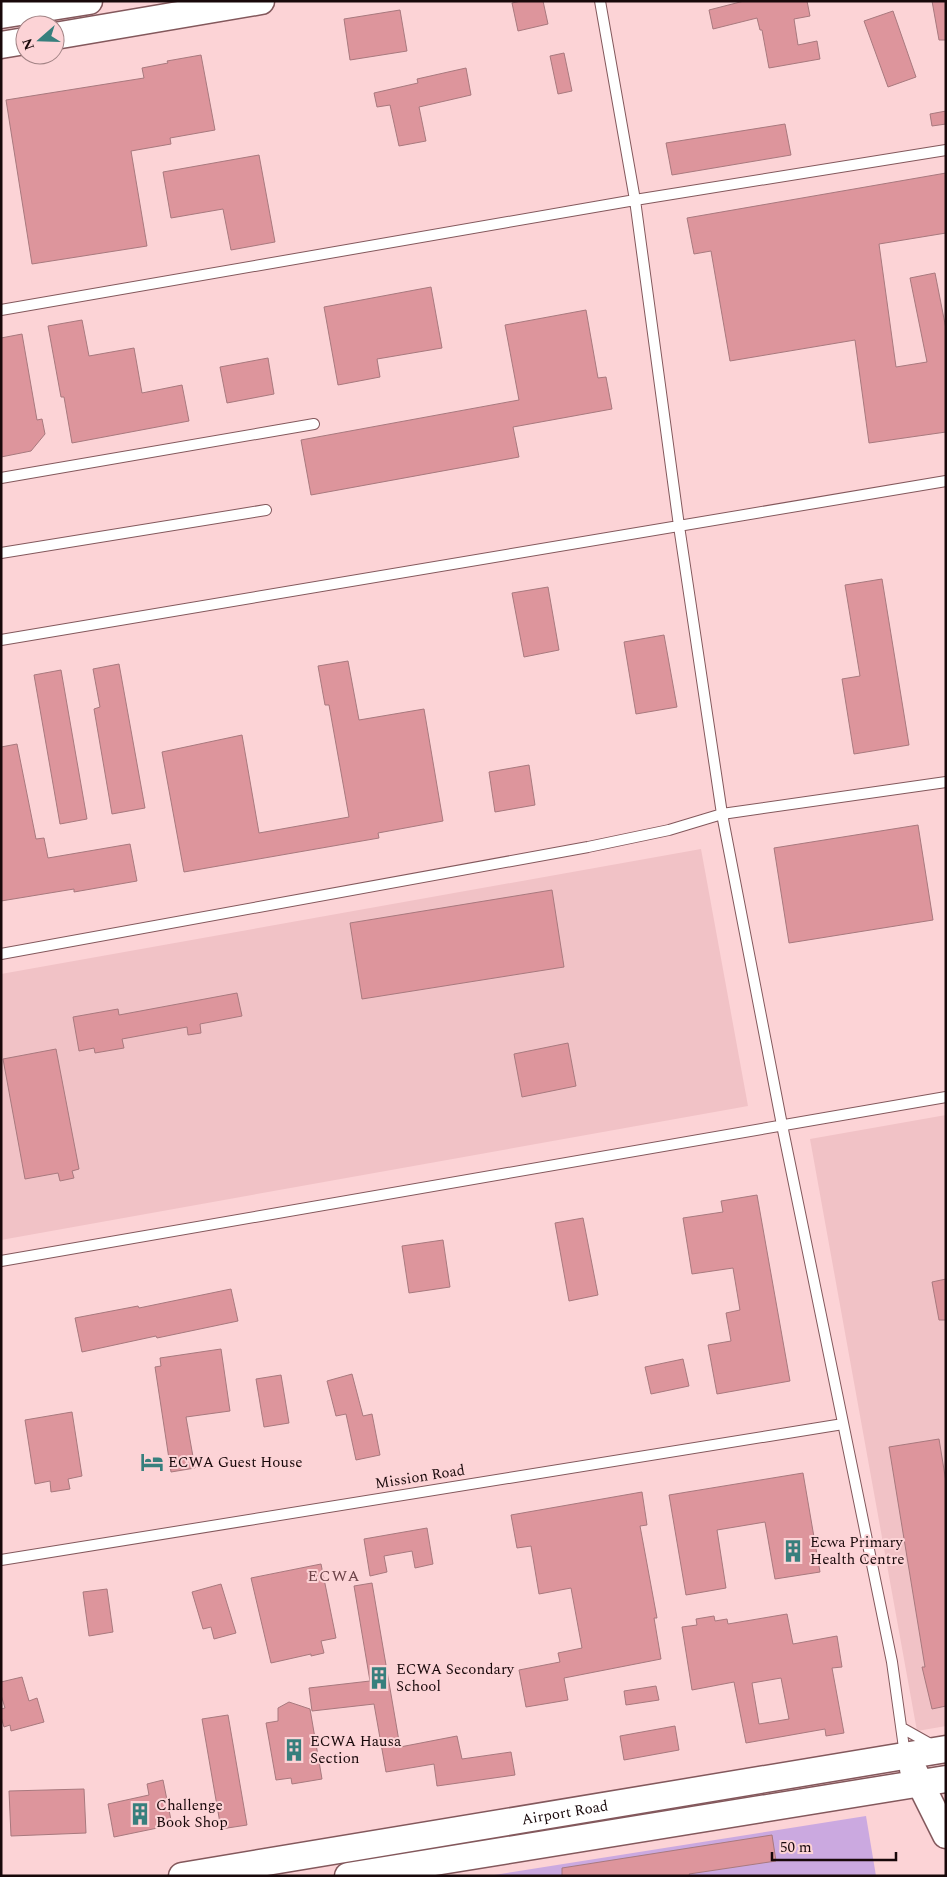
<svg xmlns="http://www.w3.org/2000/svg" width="947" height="1877" font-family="Spectral,serif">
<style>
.built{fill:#f1c2c6}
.green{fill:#cba9e0}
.building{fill:#dd959c;stroke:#a8797e;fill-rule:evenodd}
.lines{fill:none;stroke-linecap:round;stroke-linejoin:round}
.lane-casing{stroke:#83585c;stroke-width:12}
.secondary-casing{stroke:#83585c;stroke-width:29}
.lane{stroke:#fff;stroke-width:10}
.secondary{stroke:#fff;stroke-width:26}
.labels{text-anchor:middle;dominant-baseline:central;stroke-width:4;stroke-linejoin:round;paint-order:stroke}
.poi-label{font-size:15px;fill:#18080a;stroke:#fcd3d6;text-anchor:start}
.street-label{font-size:15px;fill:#18080a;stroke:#fcd3d6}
.neighbourhood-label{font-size:16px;letter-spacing:1px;fill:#6e4449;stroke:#fcd3d6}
</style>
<rect width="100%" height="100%" fill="#fcd3d6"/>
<path class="built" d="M701 849 748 1106 1 1240V974Z
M946 1115V1726L917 1731 810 1139Z"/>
<path class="green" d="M866 1816 876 1876H488Z"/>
<path class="building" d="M521 1H543L548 24 518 31 512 3Z
M744 1H807L810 16 794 19 798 45 817 41 820 59 769 68 762 30H760L757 18 713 29 709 10Z
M932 1H946V40H939Z
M400 10 407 51 350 60 344 19Z
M893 11 916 77 888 87 864 21Z
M564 53 572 91 558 94 550 56Z
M201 55 215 130 170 138 171 144 131 151 147 246 32 264 6 100 144 78 142 68 168 63 167 61Z
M466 68 471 95 419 107 426 141 399 146 390 105 377 107 374 93 418 83 417 79Z
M946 111V124L932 126 930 114Z
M785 124 791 155 672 175 666 143Z
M259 155 275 242 231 250 223 209 171 218 163 172Z
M946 173V233L879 244 896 367 927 362 910 278 935 273 946 329V432L869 443 855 340 730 361 711 251 694 254 687 218Z
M431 287 442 348 377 359 380 377 338 385 324 307Z
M586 310 598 378 606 377 612 409 513 427 519 457 311 495 301 440 519 400 505 325Z
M82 320 89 356 134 348 142 393 182 385 189 421 72 443 64 397H61L48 326Z
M22 334 37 420 42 419 45 434 31 451 1 457V338Z
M268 358 274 394 227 403 220 367Z
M882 579 909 745 854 754 842 679 860 676 845 585Z
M548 587 559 650 524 657 512 593Z
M664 635 677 707 636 714 624 642Z
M348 661 359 720 424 709 443 821 378 833 379 838 184 872 162 752 242 735 259 833 349 817 329 705H325L318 666Z
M119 664 145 808 112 814 94 709 100 707 93 669Z
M61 670 87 819 60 824 34 675Z
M17 744 36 839 44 838 48 858 130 844 137 881 74 892V889L1 901V747Z
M529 765 535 805 495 812 489 772Z
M918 825 933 920 789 943 774 848Z
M552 890 564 967 362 999 350 923Z
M237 993 242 1016 200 1024 201 1033 188 1035 187 1027 122 1039 124 1048 95 1053 94 1048 79 1051 73 1017 118 1009 119 1015Z
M568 1043 576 1086 522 1097 514 1054Z
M56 1049 79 1169 72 1171 74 1178 60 1181 58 1173 25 1179 3 1059Z
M757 1195 790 1381 717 1394 708 1345 731 1341 726 1313 740 1310 733 1268 692 1274 683 1218 723 1212 721 1201Z
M583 1218 598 1295 569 1301 555 1223Z
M443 1240 450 1287 409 1293 402 1246Z
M946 1279V1320H939L932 1282Z
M231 1289 238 1321 157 1338 156 1336 82 1352 75 1318 138 1306 139 1308Z
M221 1349 230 1411 186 1417 195 1468 171 1472 155 1367 161 1366 160 1358Z
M683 1359 689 1386 651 1394 645 1367Z
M352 1374 363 1416 372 1414 380 1455 356 1460 346 1414 336 1416 327 1381Z
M281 1375 289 1423 264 1427 256 1379Z
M72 1412 82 1476 68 1479 70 1489 51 1492 50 1481 35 1484 25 1420Z
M939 1439 946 1482V1706L932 1709 922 1667H925L889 1447Z
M803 1473 820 1572 775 1579 765 1522 717 1530 726 1588 686 1595 669 1495Z
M642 1492 647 1525 640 1526 657 1618H654L661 1659 564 1678 568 1700 526 1707 519 1670 560 1662 558 1653 582 1648 571 1588 539 1594 531 1546 517 1548 511 1515Z
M427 1528 433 1564 415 1568 412 1551 384 1556 387 1572 370 1576 364 1539Z
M321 1564 336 1638 321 1641 324 1653 311 1656V1654L271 1663 251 1578Z
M372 1583 400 1747 457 1736 462 1759 511 1752 515 1775 437 1786 434 1764 386 1772 374 1704 312 1711 309 1688 370 1681 354 1586Z
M221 1584 236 1633 214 1639 211 1627 203 1629 192 1592Z
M107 1589 113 1632 89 1636 83 1592Z
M787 1614 793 1644 837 1636 842 1667 832 1668 844 1733 826 1736 825 1729 746 1743 734 1682 692 1690 682 1627 697 1625 696 1619 714 1616 715 1621 727 1619 728 1624ZM781 1678 789 1719 759 1724 752 1683Z
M22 1677 29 1701 37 1698 44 1722 11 1731 10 1725 4 1727 1 1717V1709L5 1708 1 1695V1682Z
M656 1686 659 1700 626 1705 624 1691Z
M289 1702 310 1709 322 1779 292 1784 291 1778 276 1780 266 1723 278 1721V1708Z
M228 1715 247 1825 221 1829 202 1719Z
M675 1726 679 1750 624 1760 620 1736Z
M163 1780 172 1825 114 1837 108 1804 149 1795 147 1784Z
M84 1789 86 1833 11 1836 9 1791Z
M772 1835 776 1861 689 1874 690 1876H562V1868Z"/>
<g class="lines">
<defs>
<path id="lane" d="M600 1 635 200 679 526 722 814 782 1125 892 1662 905 1755
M1 310 635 200 946 150
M1 478 314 424
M1 553 266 510
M1 640 946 481
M1 954 588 847 669 830 722 814 946 782
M1 1261 946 1097
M1 1560 843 1424
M902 1728 934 1746"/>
<g id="secondary">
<path d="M1 15 89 1"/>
<path d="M55 36 261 1"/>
<path d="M1 45 25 41"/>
<path d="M913 1769 946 1835"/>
<path id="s1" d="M182 1876 946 1749"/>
<path d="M348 1876 946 1779"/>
</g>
</defs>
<use href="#lane" class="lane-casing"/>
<use href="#secondary" class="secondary-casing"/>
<use href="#lane" class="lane"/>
<use href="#secondary" class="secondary"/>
</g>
<defs>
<symbol id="hotel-bare" viewBox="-9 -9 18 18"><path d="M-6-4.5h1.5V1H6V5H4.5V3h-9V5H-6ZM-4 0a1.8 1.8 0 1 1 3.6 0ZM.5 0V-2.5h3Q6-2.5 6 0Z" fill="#377f7d" stroke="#fcd3d6" stroke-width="2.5" paint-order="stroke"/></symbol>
<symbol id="building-bare" viewBox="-9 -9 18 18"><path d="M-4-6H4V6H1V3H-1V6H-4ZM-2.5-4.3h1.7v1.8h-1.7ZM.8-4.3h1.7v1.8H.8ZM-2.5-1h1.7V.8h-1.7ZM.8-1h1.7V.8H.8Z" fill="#377f7d" stroke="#fcd3d6" stroke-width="2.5" paint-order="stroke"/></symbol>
</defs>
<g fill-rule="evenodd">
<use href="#hotel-bare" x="136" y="1446" width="32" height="32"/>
<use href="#building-bare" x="777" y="1535" width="32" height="32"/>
<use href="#building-bare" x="363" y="1662" width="32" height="32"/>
<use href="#building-bare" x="278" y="1734" width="32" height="32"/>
<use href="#building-bare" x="124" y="1798" width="32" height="32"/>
</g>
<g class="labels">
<g class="poi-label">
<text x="168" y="1462">ECWA Guest House</text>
<text x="810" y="1542">Ecwa Primary<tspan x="810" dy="17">Health Centre</tspan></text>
<text x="396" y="1669">ECWA Secondary<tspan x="396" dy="17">School</tspan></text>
<text x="310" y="1741">ECWA Hausa<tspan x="310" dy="17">Section</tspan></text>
<text x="156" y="1805">Challenge<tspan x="156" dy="17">Book Shop</tspan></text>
</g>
<g class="street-label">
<text transform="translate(420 1477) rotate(-9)">Mission Road</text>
<text stroke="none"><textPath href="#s1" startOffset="388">Airport Road</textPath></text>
</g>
<g class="neighbourhood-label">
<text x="334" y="1576">ECWA</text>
</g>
</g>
<rect width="947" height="1877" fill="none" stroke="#18080a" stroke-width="5"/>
<g transform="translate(40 40) rotate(250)"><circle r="24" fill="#fcd3d6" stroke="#a18284"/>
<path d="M0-4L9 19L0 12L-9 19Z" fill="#377f7d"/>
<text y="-8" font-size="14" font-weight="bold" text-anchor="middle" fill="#18080a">N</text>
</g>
<path d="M772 1852v8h124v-8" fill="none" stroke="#18080a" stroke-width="2.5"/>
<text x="780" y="1852" font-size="15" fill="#18080a" stroke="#fcd3d6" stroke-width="4" paint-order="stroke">50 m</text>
</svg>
